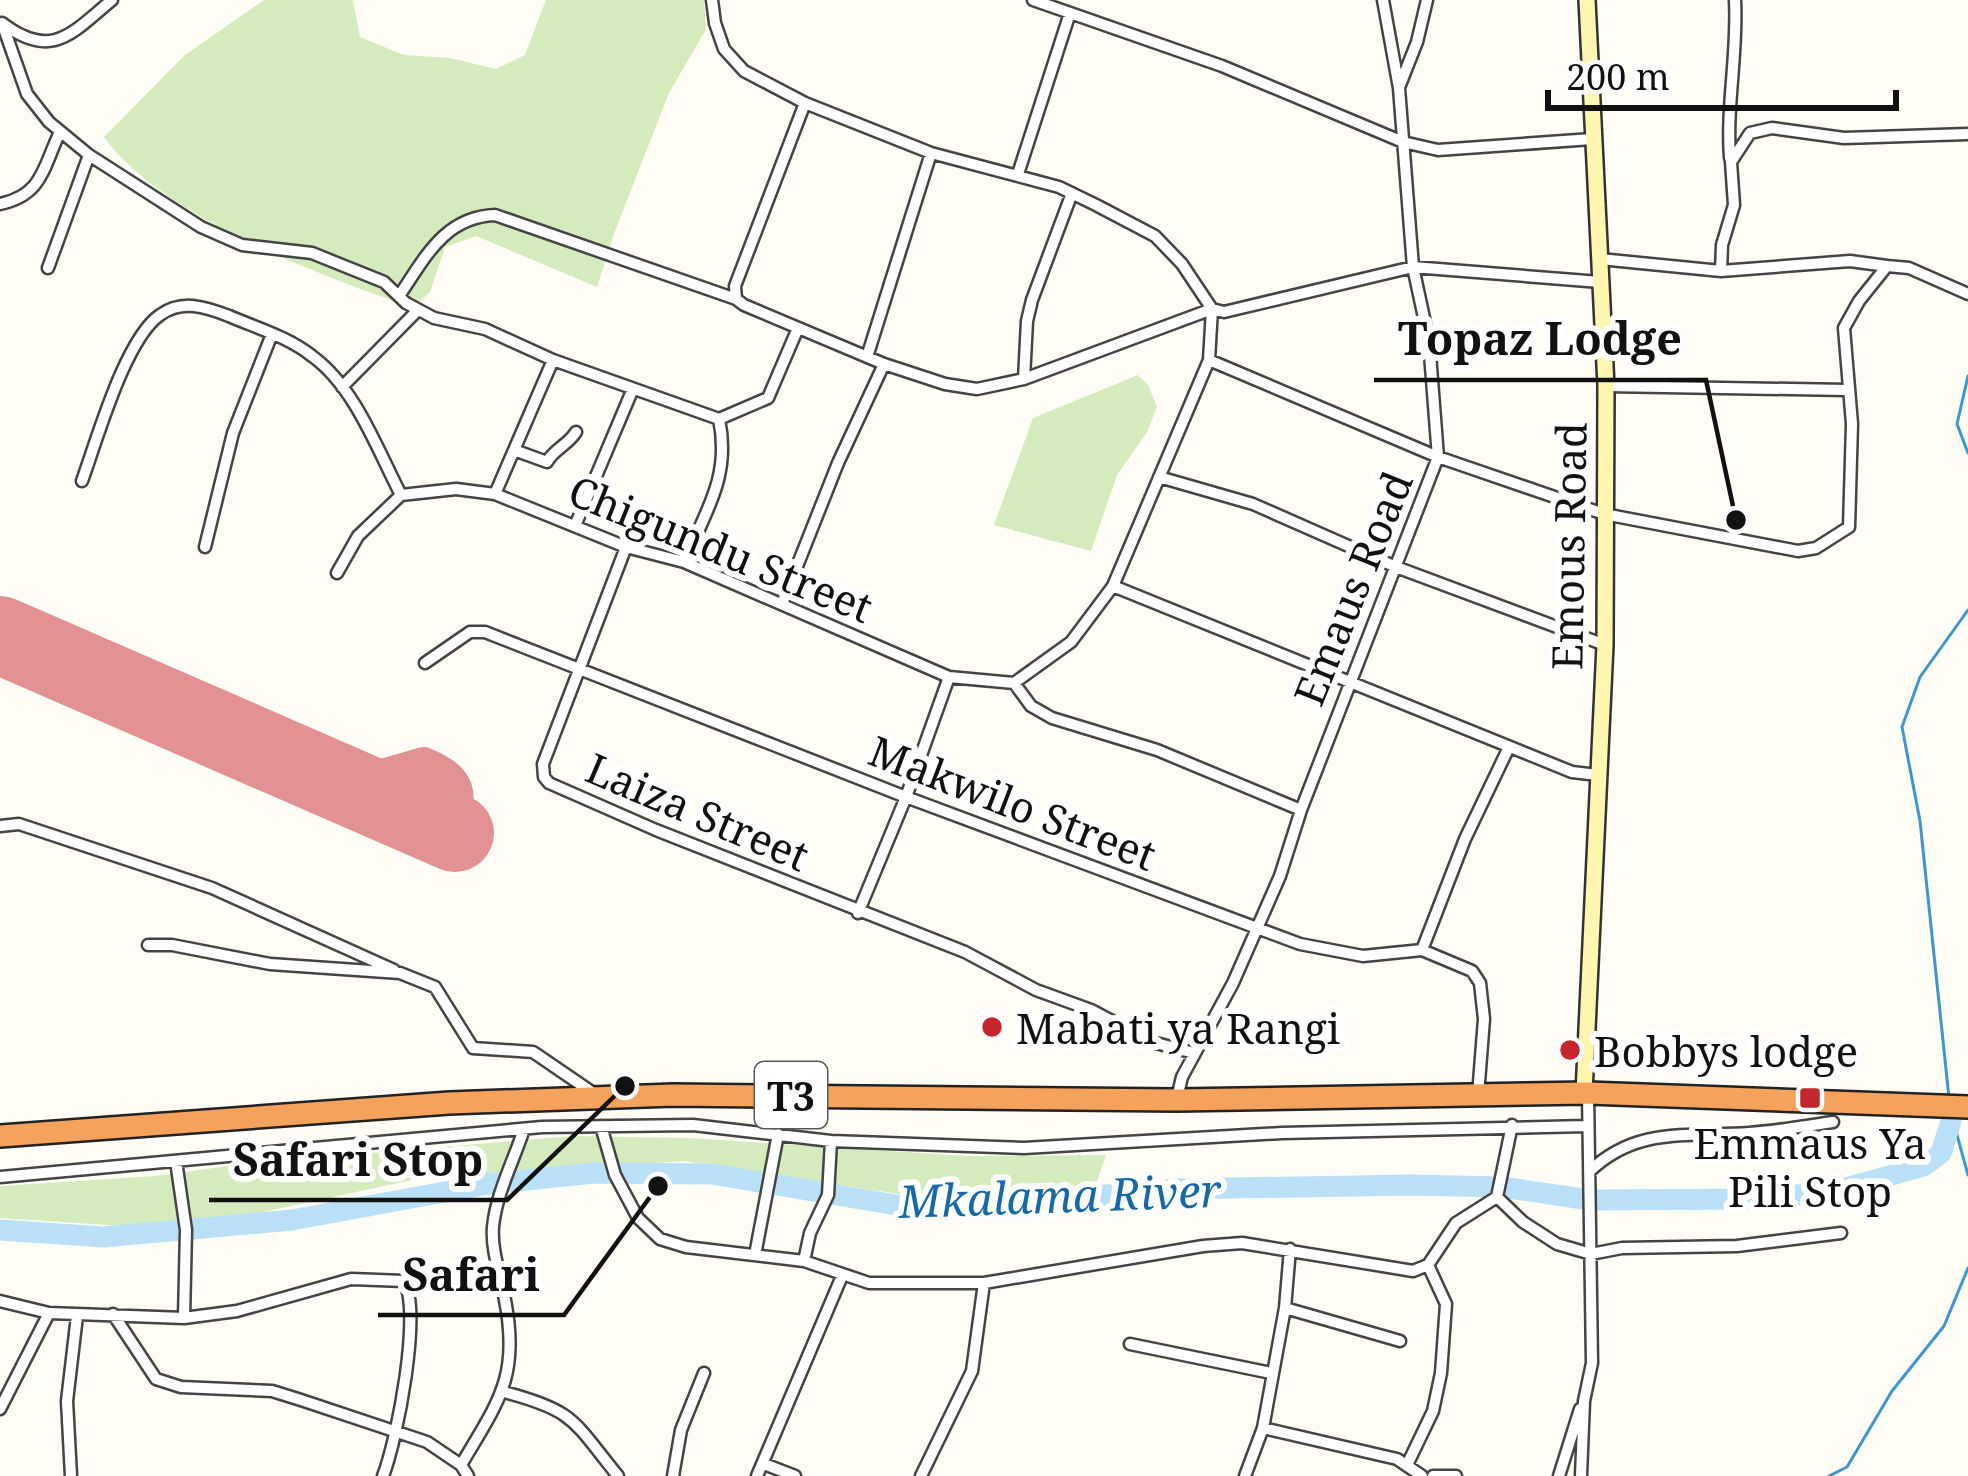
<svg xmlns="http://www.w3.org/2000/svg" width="1968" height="1476" font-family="'Noto Serif',serif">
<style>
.green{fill:#d5ebbd}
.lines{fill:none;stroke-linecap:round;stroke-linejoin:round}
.stream{stroke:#3f96cf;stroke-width:3}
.river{stroke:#b9e0f7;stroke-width:21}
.taxiway{stroke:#e29292;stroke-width:30}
.runway{stroke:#e29292;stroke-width:78}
.street-casing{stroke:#444;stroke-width:15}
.secondary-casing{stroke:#333;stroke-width:20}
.highway-casing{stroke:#222;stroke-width:26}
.street{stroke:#fff;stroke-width:10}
.secondary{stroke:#fff6b0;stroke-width:15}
.highway{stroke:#f5a25d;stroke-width:21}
.poi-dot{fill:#c4262e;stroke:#fff;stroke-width:4.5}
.labels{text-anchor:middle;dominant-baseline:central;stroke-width:12;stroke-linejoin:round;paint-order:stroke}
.shield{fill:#fff;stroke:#585858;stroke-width:3}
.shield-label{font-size:39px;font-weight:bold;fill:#111}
.street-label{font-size:42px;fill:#111;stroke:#fff}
.poi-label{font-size:42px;fill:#111;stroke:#fff;text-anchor:start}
.water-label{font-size:45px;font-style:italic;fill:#1768a6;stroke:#fff}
.leader{fill:none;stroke:#111;stroke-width:4.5}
.callout-dot{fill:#111;stroke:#fff;stroke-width:4.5}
.callout-label{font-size:45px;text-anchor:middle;font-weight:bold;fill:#111;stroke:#fff;stroke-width:12;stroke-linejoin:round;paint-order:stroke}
</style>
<rect width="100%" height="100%" fill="#fffdf5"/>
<path class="green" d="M264 0H353L360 37 404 55 450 58 496 69 525 55 546 0H704L706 29 669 93 615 231 597 287 476 236 445 247 430 292 413 308C320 275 163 218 104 137L185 55Z
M1138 375 1148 385 1157 407 1147 432 1117 475 1091 551 994 525 1033 418Z
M572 1136 689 1138 968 1156 1106 1155 1096 1185 905 1195 684 1161 412 1180 240 1217 123 1226 0 1218V1186L155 1176 250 1163Z"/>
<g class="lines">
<path class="stream" d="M1968 376 1957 424 1968 453
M1949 1098 1920 821 1902 727 1920 677 1968 610
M1951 1113 1968 1175
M1829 1476 1847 1467 1892 1391 1944 1326 1968 1268"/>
<path class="river" d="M0 1230 103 1237 292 1220 488 1184 594 1173 712 1174 926 1210 1176 1189 1411 1185 1502 1187 1590 1200 1761 1199 1835 1191 1924 1166 1941 1153 1951 1121"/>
<path class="taxiway" d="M344 785 424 762C462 778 465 792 451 831"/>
<path class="runway" d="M0 635 455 833"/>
<defs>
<path id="street" d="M712 0 715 23 724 49 744 71 805 103 931 153 1059 187 1096 205 1155 236 1182 264 1212 309 1224 312 1413 267 1600 282
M1033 0 1222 66 1403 142 1438 150 1592 139
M2 23 27 94 49 122 89 155 201 227 242 245 312 253 384 282 406 303 434 318 485 329 553 360 719 419
M2 23C52 61 72 33 112 0
M1400 85 1417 42 1427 0
M805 103 735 286 736 299 744 305 884 364 945 384 977 389 1024 379 1212 309 1209 360 1113 586 1071 642 1014 683
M1730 158C1726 105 1738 53 1735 0
M1018 174 1070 13
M0 204C43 195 43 167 60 132
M1600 259 1721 271 1850 261 1887 266
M48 268 89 155
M1721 271 1722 245 1734 205 1731 162 1750 133 1772 128 1844 138 1968 134
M399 296C425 258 444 217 495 215L736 299
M867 357 931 153
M1209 360 1438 457 1604 514 1798 551 1816 548 1849 527 1852 424 1844 328 1859 301 1887 266 1909 268 1968 294
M1024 379 1027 321 1032 300 1072 193
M1606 386 1847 390
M342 387 417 311
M719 419 768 398 798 328
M514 450 547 462C554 449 568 445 576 432
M1159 477 1253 504 1396 567 1605 645
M82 481C97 440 125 339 160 315 182 299 206 307 229 316 257 328 288 337 312 356 355 387 377 449 401 495
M495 494 553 360
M575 526 632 391
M205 547 233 433 272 334
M626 547 543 764 544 777 549 783 656 830 965 952 1036 990 1091 1010 1152 1042 1194 1053
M684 562C706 511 731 476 719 419
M337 573 358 536 401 495 456 489 495 494 626 547 684 562 949 677 1014 683
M1113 586 1572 772 1598 775
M782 604 838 463 884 364
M425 663 470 632H485L906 797 1300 944 1363 956 1422 950 1472 971 1480 983 1484 1019 1478 1095
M1014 683 1031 706 1052 718 1157 750 1301 810
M0 826 19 824 212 888 394 970
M858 913 906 797 949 677
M148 945H172L270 964 400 973 435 987 473 1048 533 1052 596 1095
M1422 950 1465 839 1509 747
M1177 1098 1182 1077 1233 983 1280 876 1301 810 1438 457 1429 341 1413 267 1399 88 1383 0
M601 1126 615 1175 638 1218 660 1239 686 1247 804 1261 869 1283H984L1203 1246 1242 1243 1413 1271 1428 1265 1456 1223 1497 1197 1512 1125
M176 1161 186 1230 184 1318
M1589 1172C1636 1126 1689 1137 1749 1133 1777 1131 1805 1126 1833 1122
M0 1177 542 1127 693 1125 831 1141 1024 1148 1282 1133 1586 1126
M1497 1197 1523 1222 1557 1244 1591 1254 1622 1248 1737 1246 1841 1233
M755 1255 778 1134
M804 1261 810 1233 828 1195 831 1141
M0 1301 49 1313 184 1318 237 1311 351 1279 404 1281C422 1313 397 1440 383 1476
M1285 1308 1400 1341
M113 1314 156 1379 181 1387 272 1391 301 1400 427 1442 461 1465 468 1476
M1130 1344 1271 1373
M504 1392C576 1411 573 1421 618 1476
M0 1409 49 1313
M1263 1428 1397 1459 1422 1476
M1408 1463 1433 1411 1441 1373 1446 1304 1428 1265
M764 1464 795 1476
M461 1465C498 1402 520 1377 505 1300 501 1277 491 1250 493 1227 496 1194 514 1160 524 1129
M71 1476 67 1401 77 1316
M673 1476 681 1430 704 1373
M757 1476 842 1276
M921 1476 972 1371 984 1283
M1245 1476 1263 1428 1285 1308 1290 1249
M1433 1476H1456
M1559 1476 1580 1409
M1581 1476 1584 1401 1592 1363 1588 1093"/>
<path id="secondary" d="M1584 1093 1605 645 1606 386 1587 0"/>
<path id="highway" d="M0 1136 449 1103 673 1095 1177 1100 1588 1093 1968 1107"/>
</defs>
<use href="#street" class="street-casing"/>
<use href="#secondary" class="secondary-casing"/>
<use href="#highway" class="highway-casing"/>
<use href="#street" class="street"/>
<use href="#secondary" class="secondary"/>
<use href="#highway" class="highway"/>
</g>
<g class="poi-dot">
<circle cx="992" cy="1027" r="12"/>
<circle cx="1570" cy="1050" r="12"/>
<rect x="1798" y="1086" width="24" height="24" rx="6"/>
</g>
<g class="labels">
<rect class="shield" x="755" y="1062" width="72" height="66" rx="9"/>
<g class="shield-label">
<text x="791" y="1095">T3</text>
</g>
<g class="street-label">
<text transform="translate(1568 546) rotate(-89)">Emous Road</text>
<text transform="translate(721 548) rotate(22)">Chigundu Street</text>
<text transform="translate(1352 588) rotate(-68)">Emaus Road</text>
<text transform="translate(1013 802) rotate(21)">Makwilo Street</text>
<text transform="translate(698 811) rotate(23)">Laiza Street</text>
</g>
<g class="poi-label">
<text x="1016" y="1027">Mabati ya Rangi</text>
<text x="1594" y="1050">Bobbys lodge</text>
<text x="1810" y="1142" text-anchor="middle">Emmaus Ya<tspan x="1810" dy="48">Pili Stop</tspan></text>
</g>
<g class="water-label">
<text transform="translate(1060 1195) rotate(-2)">Mkalama River</text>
</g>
</g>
<path class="leader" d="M1736 520L1706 380H1374M625 1086L507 1200H209M658 1186L564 1315H378"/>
<g class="callout-dot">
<circle cx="1736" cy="520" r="12"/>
<circle cx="625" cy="1086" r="12"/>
<circle cx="658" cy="1186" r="12"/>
</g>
<g class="callout-label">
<text x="1540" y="355">Topaz Lodge</text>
<text x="358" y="1176">Safari Stop</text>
<text x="471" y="1291">Safari</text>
</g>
<path d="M1548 90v18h348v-18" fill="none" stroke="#111111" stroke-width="6"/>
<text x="1566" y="90" font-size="36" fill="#111111" stroke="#ffffff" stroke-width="9" paint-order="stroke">200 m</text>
</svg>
